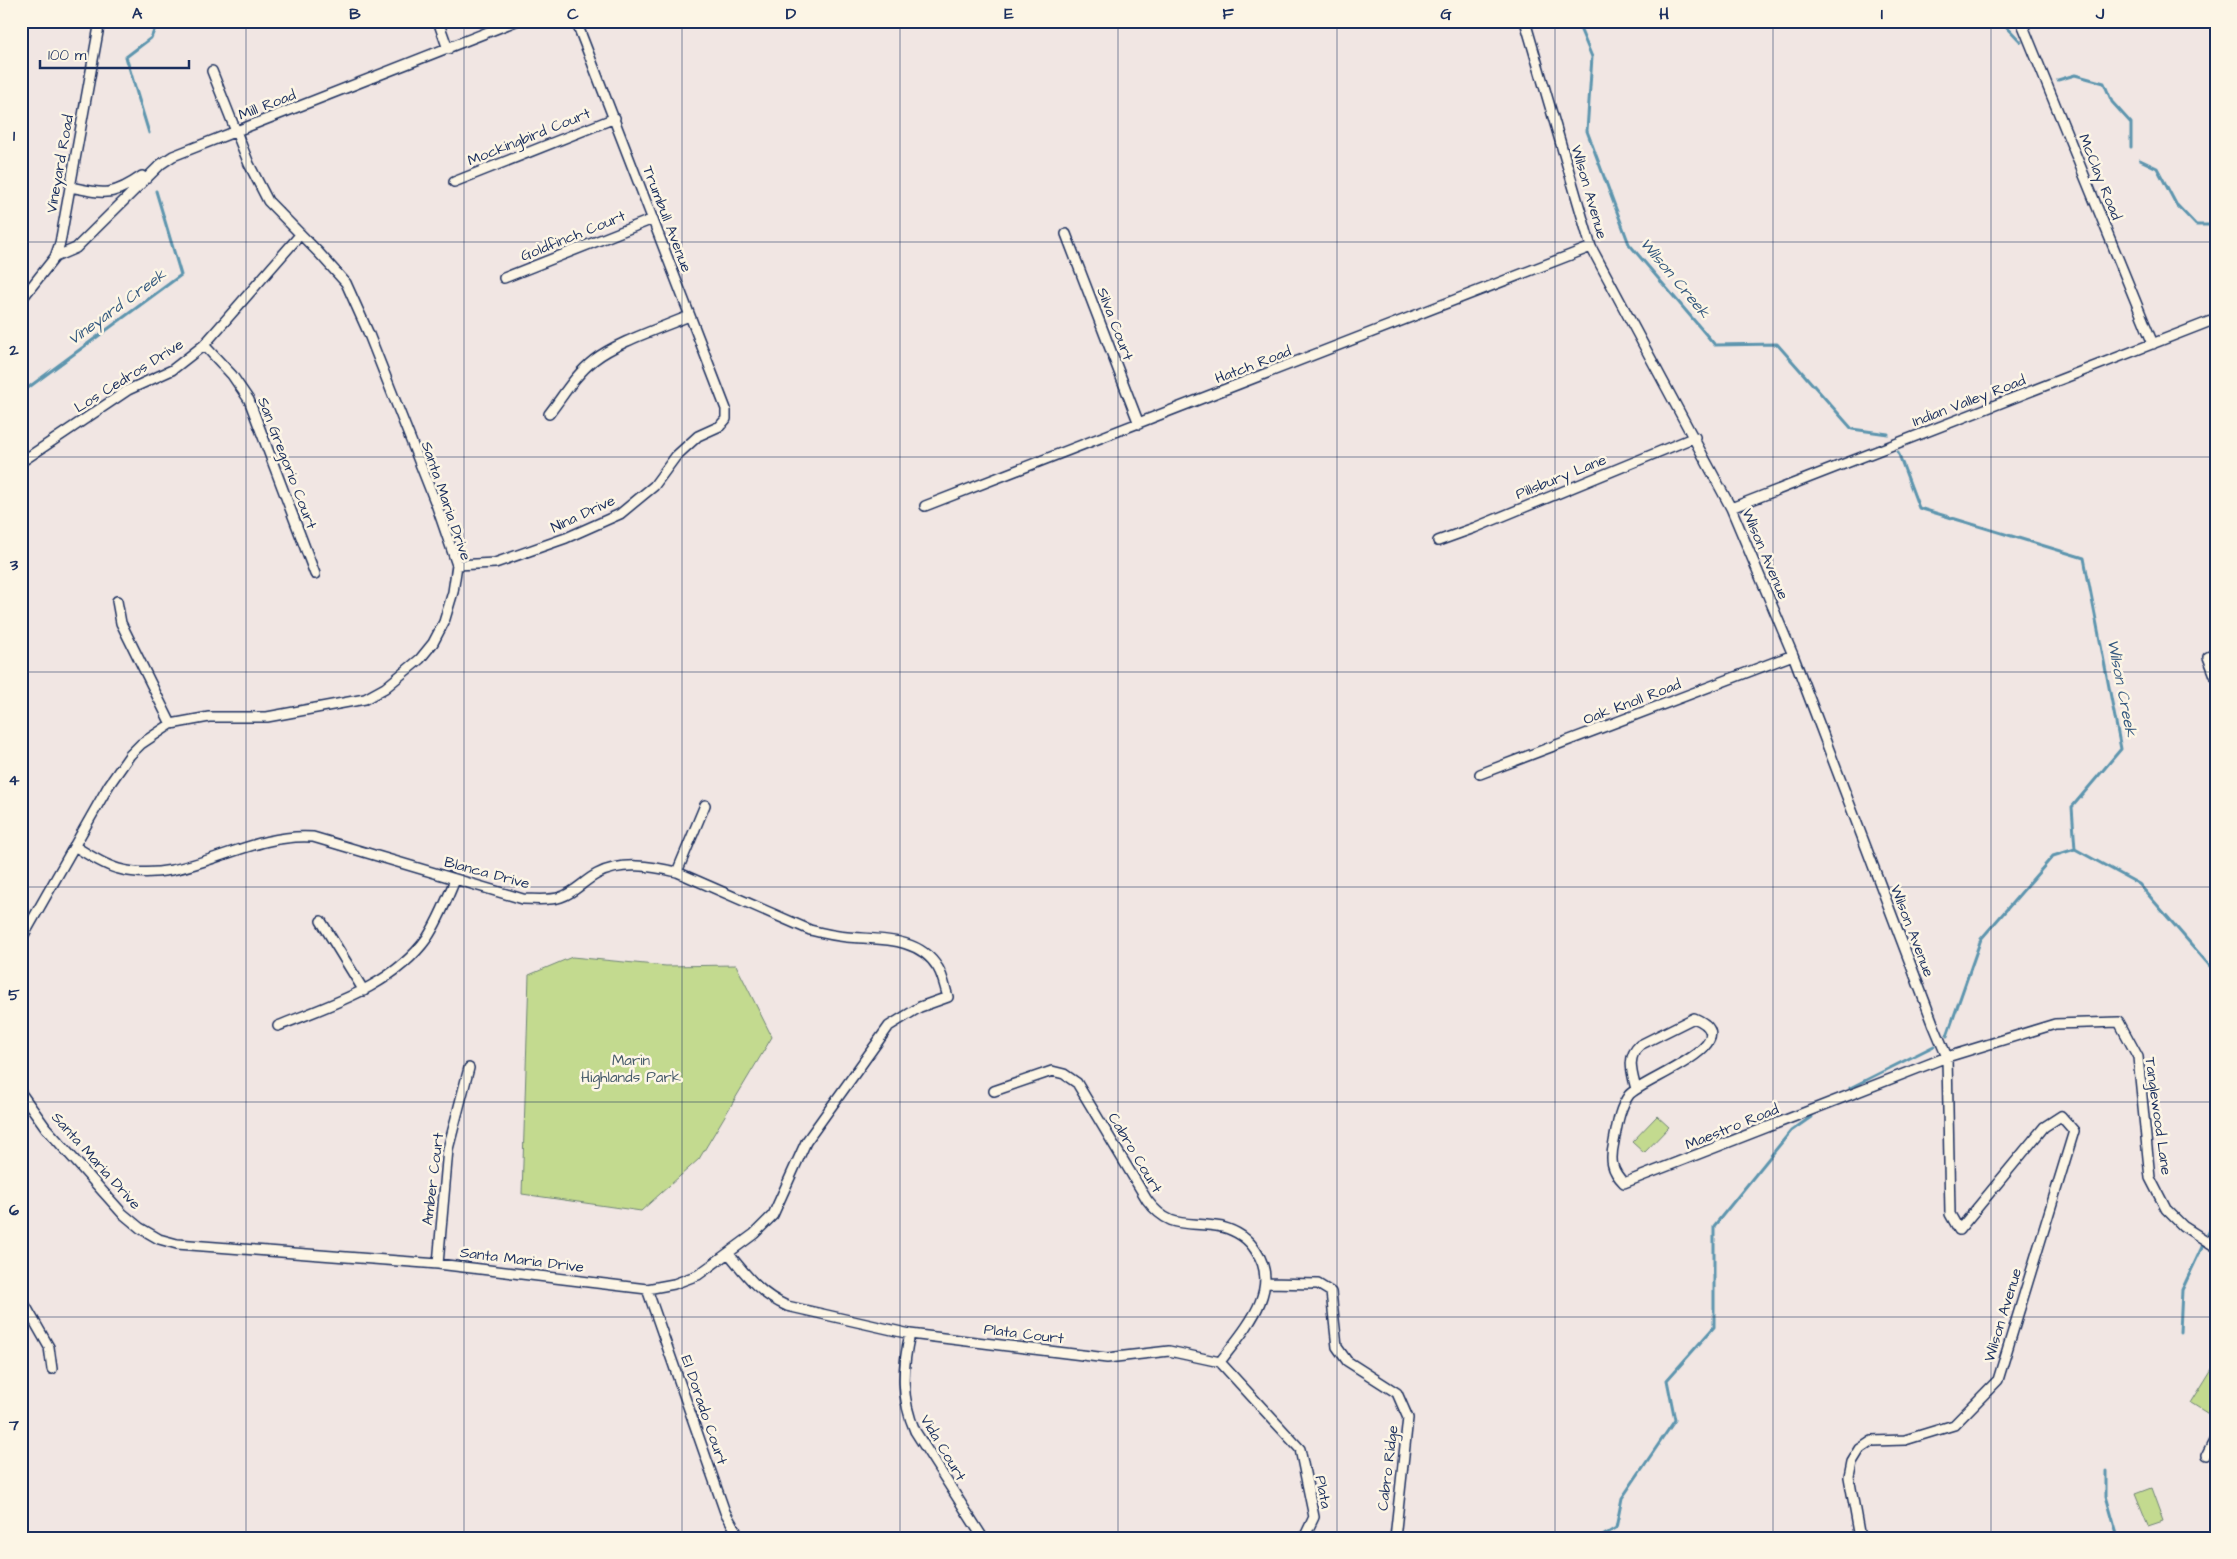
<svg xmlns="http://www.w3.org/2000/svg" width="2237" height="1559" font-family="'Architects Daughter',sans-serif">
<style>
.green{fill:#c3da8f;stroke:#6f8476}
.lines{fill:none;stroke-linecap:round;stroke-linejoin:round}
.stream{stroke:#5d95ae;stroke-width:3}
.street-casing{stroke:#1b2f5e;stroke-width:12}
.street{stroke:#fcf5e5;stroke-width:9}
.grid{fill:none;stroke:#1b2f5e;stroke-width:1;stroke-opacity:0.55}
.labels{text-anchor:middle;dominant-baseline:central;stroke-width:5;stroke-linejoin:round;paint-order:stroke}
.street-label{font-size:15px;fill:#1b2f5e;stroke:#fcf5e5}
.park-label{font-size:15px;fill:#455a6a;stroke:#fcf5e5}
.water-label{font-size:16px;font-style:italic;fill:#365a80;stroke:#fcf5e5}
.neatline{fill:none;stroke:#1b2f5e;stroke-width:2}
.grid-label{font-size:16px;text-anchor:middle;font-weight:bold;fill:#1b2f5e}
</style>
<rect width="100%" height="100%" fill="#f1e6e3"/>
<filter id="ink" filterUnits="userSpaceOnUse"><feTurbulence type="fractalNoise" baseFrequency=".02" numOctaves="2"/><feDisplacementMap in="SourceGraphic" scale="10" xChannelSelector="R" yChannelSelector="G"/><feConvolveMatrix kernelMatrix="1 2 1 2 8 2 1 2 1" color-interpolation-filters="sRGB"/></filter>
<g filter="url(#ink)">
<path class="green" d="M572 957 666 966 736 965 772 1037 699 1159 641 1211 522 1194 529 975Z
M1657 1116 1669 1127 1644 1153 1632 1142Z
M2215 1364 2216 1405 2210 1415 2191 1403Z
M2151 1488 2163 1521 2148 1526 2135 1494Z"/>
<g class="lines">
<path class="stream" d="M1577 21 1592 57 1587 131 1629 244 1715 345 1777 344 1852 429 1888 434
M1986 21 2003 23 2021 42
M2058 80 2075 75 2104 83 2112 102 2131 123V147
M149 133 126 57 151 38 158 21
M2140 160 2157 168 2176 204 2196 225H2216
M21 393 181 275 156 191
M1898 452 1919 508 2084 558 2121 749 2072 807 2075 849 2139 884 2216 973
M1947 1036 1981 939 2053 856 2075 849
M1850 1088 1934 1046
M2180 1332 2182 1290 2216 1217
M2106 1471V1496L2118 1538
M1599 1538 1616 1528 1622 1498 1675 1420 1667 1380 1714 1327V1226L1791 1131 1811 1117"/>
<defs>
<path id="street" d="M438 21 448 49
M1525 21 1591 247 1731 508 1793 655 1934 1026 1947 1057 1950 1214 1959 1230 2044 1127 2061 1116 2074 1131 1998 1380 1954 1425 1905 1440 1872 1441 1860 1449 1852 1462 1849 1477 1860 1538
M2021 21 2153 344
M454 182 615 118
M70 187C104 194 112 197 142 176
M1066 234 1139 424
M55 257 76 248 161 164 173 156 516 21
M504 278 653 219
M21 300 55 257 60 243 100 21
M204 345 232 375 249 400 315 574
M549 414C563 396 575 375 594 360 617 342 661 328 689 316
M21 462 128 390 172 370 204 345 300 235
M925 506 1591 247
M1731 508 2216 319
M1438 541 1474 528 1695 437
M457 565 495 563 566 538 620 514 654 486 676 456 698 436 720 426 726 419V409L576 21
M117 601 121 623 171 724
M2216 653 2208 657 2216 678
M1480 774 1793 655
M677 872 705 805
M321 921 364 991
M21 940 109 785 130 755 141 744 171 724 209 717H267L365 699 385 688 420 659 433 643 444 622 453 592 457 565 436 504 368 332 346 283 319 253 268 201 249 164 212 71
M278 1026C330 1005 393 986 427 938 439 920 447 899 455 880
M1636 1089C1632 1073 1626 1057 1640 1045L1694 1018C1752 1042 1641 1080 1629 1095 1619 1109 1617 1126 1614 1142 1610 1160 1611 1170 1624 1183L1947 1057 2055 1024 2119 1022 2138 1057 2150 1178 2166 1209 2183 1226 2216 1247
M994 1091 1052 1071 1064 1074 1077 1083 1147 1200C1171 1232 1188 1220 1222 1227 1237 1231 1248 1238 1256 1251 1283 1290 1243 1331 1220 1362
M21 1093 46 1128 122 1213 140 1228 159 1239 177 1244 438 1264 647 1289 674 1284 698 1275 754 1234 773 1215 806 1142 889 1026 920 1007 948 997C945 988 943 976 938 968 919 936 879 940 847 937 834 936 822 933 810 930L677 872C651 866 622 861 597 874 585 880 574 893 561 897 549 901 535 899 523 899L313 837C244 832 184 887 119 869 103 865 88 854 74 846
M729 1254C747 1276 760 1294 787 1306L910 1334 1107 1358 1169 1351 1220 1362 1300 1449 1314 1517 1304 1538
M438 1264 448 1149 469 1068
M1266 1283 1318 1284 1331 1292 1337 1347 1347 1361 1397 1393 1408 1418 1395 1538
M647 1289 725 1512 740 1538
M21 1298 49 1347 52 1369
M910 1334C902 1368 901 1399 915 1431L983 1538
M2207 1455 2216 1437"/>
</defs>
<use href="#street" class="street-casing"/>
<use href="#street" class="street"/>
</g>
</g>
<path class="grid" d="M246 21V1538M464 21V1538M682 21V1538M900 21V1538M1118 21V1538M1337 21V1538M1555 21V1538M1773 21V1538M1991 21V1538M21 242H2216M21 457H2216M21 672H2216M21 887H2216M21 1102H2216M21 1317H2216"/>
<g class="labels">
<g class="street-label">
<text transform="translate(267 105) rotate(-21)">Mill Road</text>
<text transform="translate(529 137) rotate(-22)">Mockingbird Court</text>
<text transform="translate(60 164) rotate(-80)">Vineyard Road</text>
<text transform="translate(2100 177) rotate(68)">McClay Road</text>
<text transform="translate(1589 192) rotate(74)">Wilson Avenue</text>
<text transform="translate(667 219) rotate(69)">Trumbull Avenue</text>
<text transform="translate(573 236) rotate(-22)">Goldfinch Court</text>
<text transform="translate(1115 324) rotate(69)">Silva Court</text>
<text transform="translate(1253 365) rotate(-21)">Hatch Road</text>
<text transform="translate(129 376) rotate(-32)">Los Cedros Drive</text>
<text transform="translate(1969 401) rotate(-21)">Indian Valley Road</text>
<text transform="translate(287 463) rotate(69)">San Gregorio Court</text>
<text transform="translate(1561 477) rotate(-22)">Pillsbury Lane</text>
<text transform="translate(446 501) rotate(71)">Santa Maria Drive</text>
<text transform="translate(583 514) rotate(-25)">Nina Drive</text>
<text transform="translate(1765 554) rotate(67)">Wilson Avenue</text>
<text transform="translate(1632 702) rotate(-21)">Oak Knoll Road</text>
<text transform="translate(487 873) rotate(15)">Blanca Drive</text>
<text transform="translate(1912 931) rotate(69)">Wilson Avenue</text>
<text transform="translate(2158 1116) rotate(82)">Tanglewood Lane</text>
<text transform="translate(1732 1127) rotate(-22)">Maestro Road</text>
<text transform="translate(1135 1153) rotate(59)">Cabro Court</text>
<text transform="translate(96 1161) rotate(48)">Santa Maria Drive</text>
<text transform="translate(433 1179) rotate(-83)">Amber Court</text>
<text transform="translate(522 1260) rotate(7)">Santa Maria Drive</text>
<text transform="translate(2003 1315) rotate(-73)">Wilson Avenue</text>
<text transform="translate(1024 1334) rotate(7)">Plata Court</text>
<text transform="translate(704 1410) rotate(71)">El Dorado Court</text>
<text transform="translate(943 1448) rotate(59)">Vida Court</text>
<text transform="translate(1388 1468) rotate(-83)">Cabro Ridge</text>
<text transform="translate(1323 1492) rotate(79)">Plata</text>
</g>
<g class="park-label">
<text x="631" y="1060">Marin<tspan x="631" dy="17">Highlands Park</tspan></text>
</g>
<g class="water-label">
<text transform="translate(1675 278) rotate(50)">Wilson Creek</text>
<text transform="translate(117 307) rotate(-36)">Vineyard Creek</text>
<text transform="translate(2122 688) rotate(79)">Wilson Creek</text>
</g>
</g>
<rect width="2237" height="1559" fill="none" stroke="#fcf5e5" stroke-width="55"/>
<path d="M40 60v8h149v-8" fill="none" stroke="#1b2f5e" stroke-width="2.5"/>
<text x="48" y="60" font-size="15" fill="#1b2f5e" stroke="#fcf5e5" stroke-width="4" paint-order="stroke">100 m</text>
<rect x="28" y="28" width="2182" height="1504" class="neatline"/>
<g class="grid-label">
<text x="137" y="19">A</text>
<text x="355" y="19">B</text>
<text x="573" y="19">C</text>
<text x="791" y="19">D</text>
<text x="1009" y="19">E</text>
<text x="1228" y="19">F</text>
<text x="1446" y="19">G</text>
<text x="1664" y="19">H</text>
<text x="1882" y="19">I</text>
<text x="2100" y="19">J</text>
<text x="14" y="141">1</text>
<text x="14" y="355">2</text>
<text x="14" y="570">3</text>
<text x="14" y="785">4</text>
<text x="14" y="1000">5</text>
<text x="14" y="1215">6</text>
<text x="14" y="1430">7</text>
</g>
</svg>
